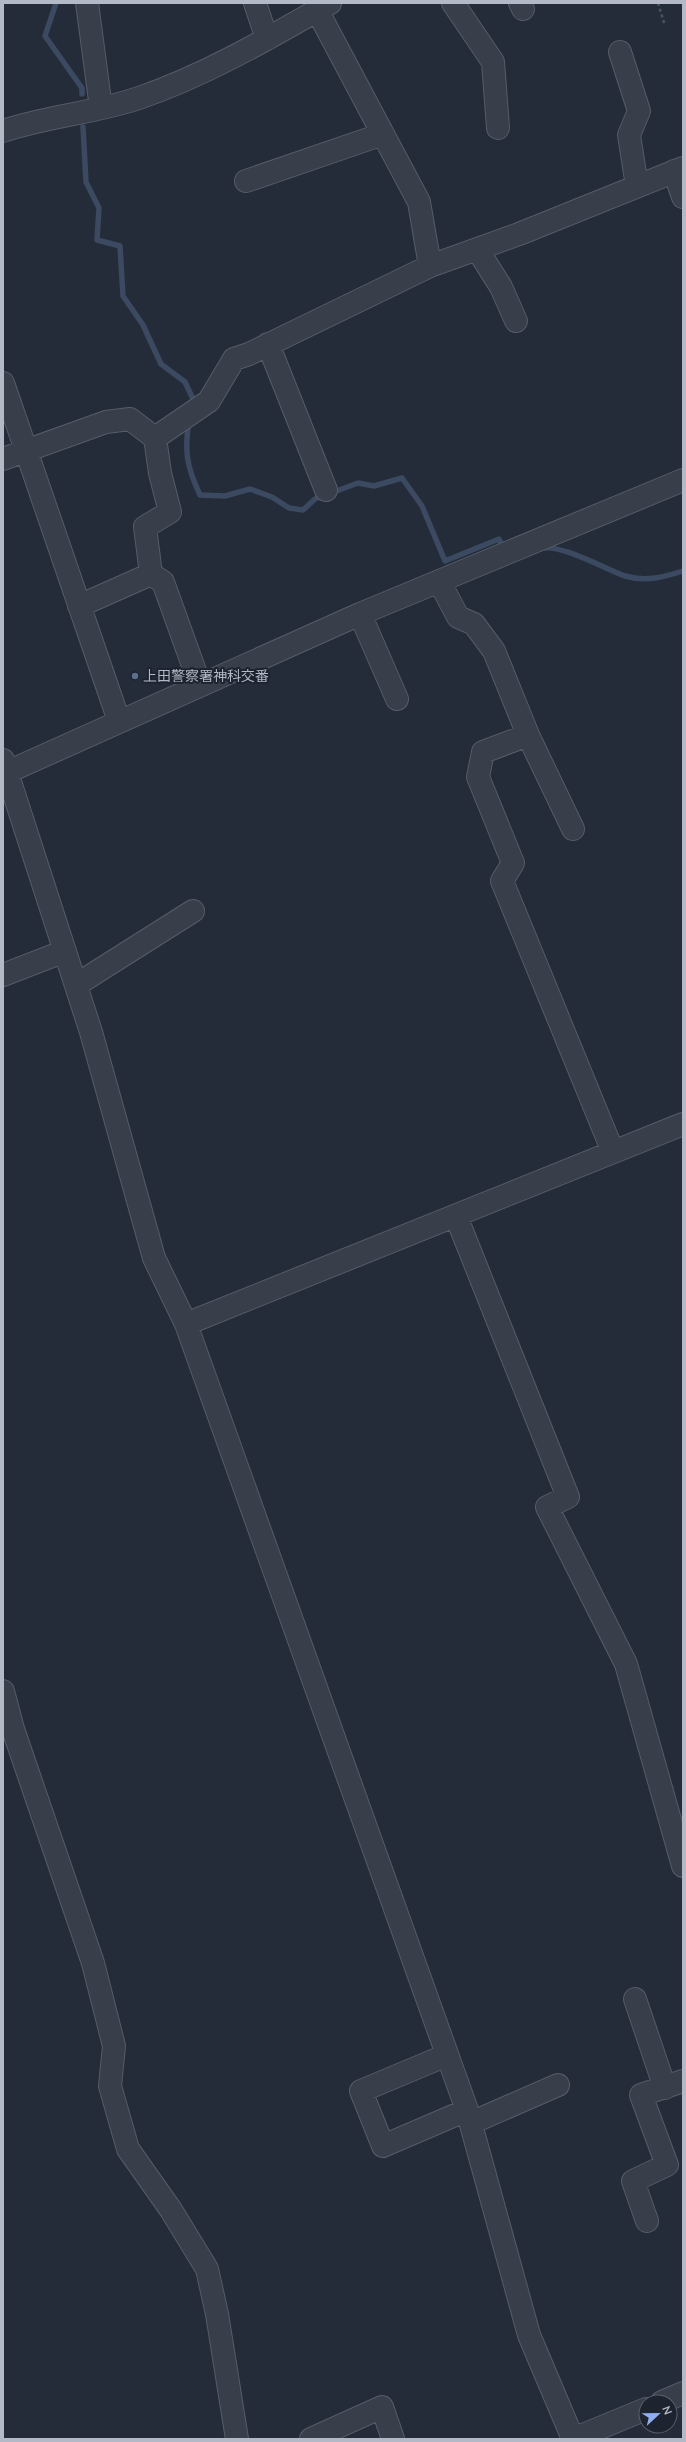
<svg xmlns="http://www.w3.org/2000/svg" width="686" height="2442" font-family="'Nunito Sans','Noto Sans JP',sans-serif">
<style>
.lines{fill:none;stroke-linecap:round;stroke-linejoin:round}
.stream{stroke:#3b4961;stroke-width:5.5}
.minor-casing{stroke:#565c68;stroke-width:24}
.path{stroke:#46565a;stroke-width:2.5;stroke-dasharray:3 3;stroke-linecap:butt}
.minor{stroke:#383e4a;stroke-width:22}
.service-dot{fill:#5c6f8a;stroke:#1d232f;stroke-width:1.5}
.labels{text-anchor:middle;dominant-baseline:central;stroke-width:4;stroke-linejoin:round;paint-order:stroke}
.poi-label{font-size:14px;fill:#b3b9c6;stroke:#1d232f;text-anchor:start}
</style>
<rect width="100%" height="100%" fill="#242c39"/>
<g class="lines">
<path class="stream" d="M56 3 45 36 82 88V94
M83 127 86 182 99 208 97 240 120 246 123 296 143 325 161 364 185 382 193 399 192 405
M189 421C184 452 187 467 200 495L225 496 250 489 272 497 289 508 303 510 315 499 358 483 374 486 402 478 422 506 445 561 499 539 504 549
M540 549C558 542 607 570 625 576 646 582 664 577 683 571"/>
<defs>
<path id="minor" d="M87 3 101 108
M255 3 267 39
M453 3 493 62 498 128
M520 3 523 9
M317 10 419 202 430 266
M620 52 639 111 629 135 637 186
M3 131C47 116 95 113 139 98 206 75 269 38 330 3
M674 171 683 197
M246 181 383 134
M477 249 501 287 516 321
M268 344 326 490
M3 383 119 721
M155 438 209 401 234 359 249 354 430 266 519 234 683 168
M3 459 106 422 130 419 155 438 160 473 170 512 145 527 151 574 79 606
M151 574 163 582 200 685
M439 581 458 617 474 624 494 651 528 735 483 752 478 777 513 863 502 881 613 1152
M360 614 397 699
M527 733 573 829
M3 760 91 1032 154 1258 186 1324 467 2110 529 2335 573 2439
M3 774 360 614 683 480
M3 975 65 951
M76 985 193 911
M456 1216 568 1497 547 1507 626 1664 683 1866
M186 1324 683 1124
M3 1691 13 1729 93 1963 114 2046 110 2086 128 2149 171 2210 207 2269 217 2314 237 2439
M635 1999 665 2088
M447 2055 361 2091 383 2146 467 2110
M471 2123 558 2085
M647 2221 633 2181 667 2165 641 2095 683 2081
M662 2402 683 2393
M311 2439 382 2407 393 2439
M573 2439 646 2409"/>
</defs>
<use href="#minor" class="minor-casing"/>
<path class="path" d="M658 3 665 26"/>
<use href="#minor" class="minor"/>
</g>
<circle class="service-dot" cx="135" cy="676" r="4"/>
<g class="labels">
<g class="poi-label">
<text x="143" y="676">上田警察署神科交番</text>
</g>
</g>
<rect width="686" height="2442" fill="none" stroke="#b3b9c6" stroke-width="8"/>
<g transform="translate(658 2414) rotate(68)"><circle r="19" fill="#1d232f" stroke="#595f6b"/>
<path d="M0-3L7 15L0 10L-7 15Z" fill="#8eaeef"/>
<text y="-6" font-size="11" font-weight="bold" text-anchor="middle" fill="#b3b9c6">N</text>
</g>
</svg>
